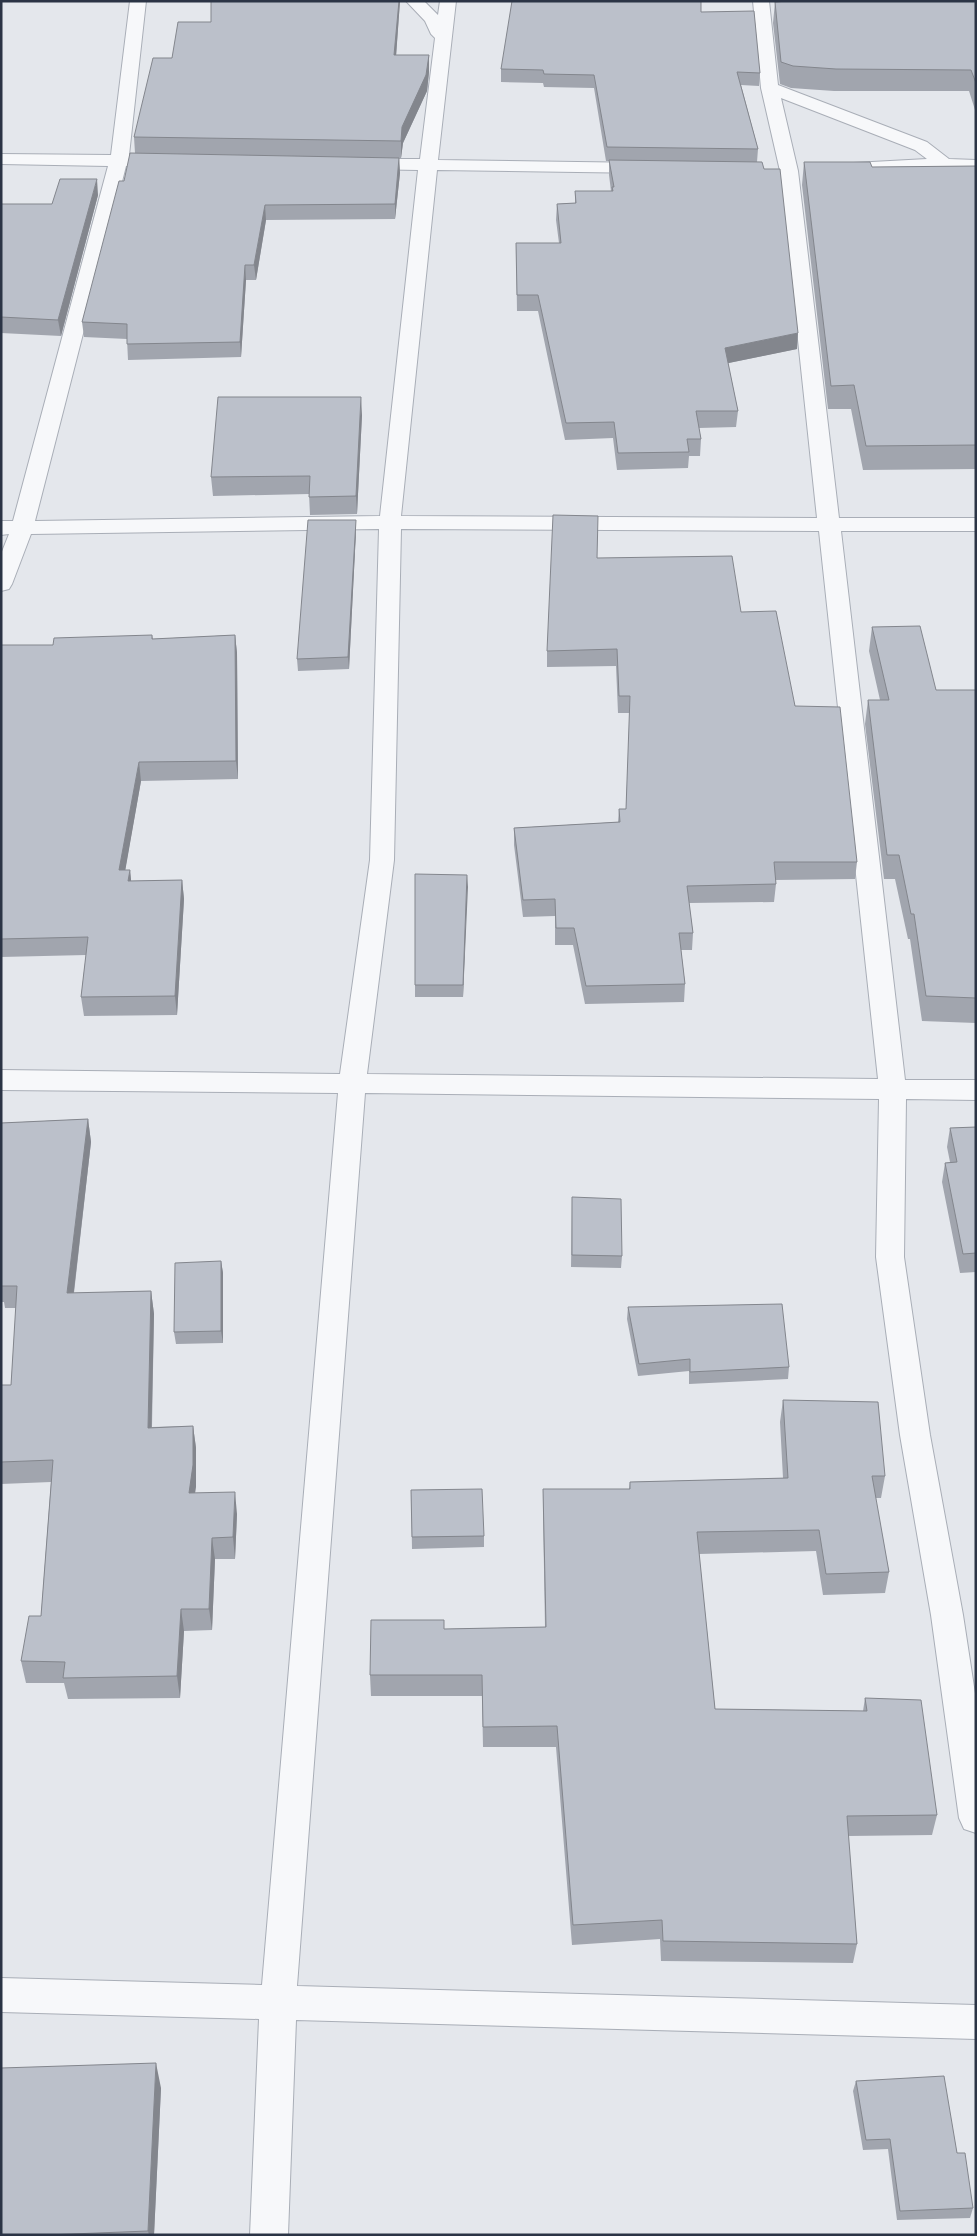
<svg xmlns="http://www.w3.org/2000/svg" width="977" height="2236" font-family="'DM Sans',sans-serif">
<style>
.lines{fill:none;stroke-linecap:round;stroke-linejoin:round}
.street-casing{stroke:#a9aeb7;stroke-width:2}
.street{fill:#f7f8fa;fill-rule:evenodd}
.wall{fill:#a1a5ae}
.shaded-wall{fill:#83868d}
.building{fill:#bbc0ca;stroke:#83868d}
</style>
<rect width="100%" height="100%" fill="#e4e7ec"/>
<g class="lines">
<defs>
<path id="street" d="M130 1H146L129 155 171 157 174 161 171 165 126 166 35 521 380 516 418 170 363 169 357 168 354 164 357 160 363 159H420L435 38 431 34 425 21 406 1H424L438 15 440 1H456L438 160 647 163 653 164 656 168 653 172 647 173 437 170 401 516 817 518 780 171 761 88 753 1H769L778 85 927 142 949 159 976 160V170L944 169 835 174 829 173 826 169 829 165 835 164 927 159 915 150 781 98 798 171 839 518H976V531H841L905 1080H976V1100L906 1099 904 1257 930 1435 963 1615 976 1700V1833L964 1829 959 1818 931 1615 900 1435 876 1257 879 1099 365 1093 297 1986 976 2005V2039L296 2020 288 2235H250L259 2019 1 2012V1978L262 1985 338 1093 1 1090V1070L340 1074 370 860 379 529 31 534 12 584 9 589 1 591V554L9 534 1 535V521H13L108 166 1 164V154L111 155ZM401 529 819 531 878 1079 367 1074 394 860Z"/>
</defs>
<use href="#street" class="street-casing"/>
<use href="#street" class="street"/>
</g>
<path class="wall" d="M400 1 396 55 429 72 427 91 403 143 401 158H388H399L400 173 395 219 266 220 256 280H246L241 357 128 360 127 339 84 337 82 322 124 181 135 153 134 137 172 58 211 22Z
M976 1V113L969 91H834L791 88 780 84 773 23 775 2Z
M701 12 760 73 759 86 741 85 758 149 757 162 797 349 728 363 738 411 736 427 699 428 701 439 700 456H689L688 468 617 470 613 438 565 440 538 311H517L516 243H559L556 220 557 204 575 203V191H611L609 175V161H606L594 88 544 87 543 83 501 82V69Z
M804 162 872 167 976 166V469L863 470 851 409H828L802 185Z
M98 195 61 336 1 333V204H52Z
M362 415 357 514 310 515 309 494 213 496 211 477Z
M356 531 349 669 298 671 297 659Z
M597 558 741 612 795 706 857 862 855 879 775 880 776 884 774 902 689 903 693 933 692 950H681L685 984 684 1002 585 1004 573 945H555V916L523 917 514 845V828L618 822 619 809H626L630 713H618L616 666 547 667V651Z
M872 627 936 690H976V1023L922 1021 910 939H908L895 879H884L865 724 868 700H880L869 651Z
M152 635 153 639 235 635 237 653 238 779 141 781 125 870H130L131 881 182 880 184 899 177 1015 84 1016 81 997 86 955 1 957V645H53Z
M467 875 463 997H415V985Z
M88 1119 91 1142 74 1293 151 1291 154 1314 152 1427 193 1426 196 1448 195 1493 237 1514 235 1559H215L212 1630 184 1631 180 1698 68 1699 64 1683H26L21 1661 41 1616 51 1482 1 1484V1385H11L16 1308H5L4 1302H1V1123Z
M976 1127V1272L960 1273 942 1182 945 1163 950 1162 947 1147 950 1128Z
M572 1197 622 1256 621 1268 571 1267Z
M221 1261 223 1273V1343L176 1344 174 1332Z
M628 1307 789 1367 788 1379 689 1384V1371L638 1376 627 1319Z
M783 1400 885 1476 881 1498H875L889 1572 885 1593 823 1595 816 1551 699 1554 715 1709 863 1711 865 1698 937 1815 932 1835 848 1836 857 1944 853 1963 661 1961 660 1939 572 1945 556 1747H483L482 1696H371L370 1675 444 1629 545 1627 543 1511V1489H629L630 1482 783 1478 780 1422Z
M411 1490 484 1536V1547L412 1549Z
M856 2081 957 2153 973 2208 970 2218 897 2220 888 2149 863 2150 853 2091Z
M161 2088 154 2235H1Z"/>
<path class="shaded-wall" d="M399 1H400L395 71 394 55Z
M429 55V72L427 91 403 143 401 158V141L402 127Z
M399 158 400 173 395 219V204Z
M97 179 98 195 61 336 58 320Z
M265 205 266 220 256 280 254 265Z
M245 265 246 280 241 357 240 342Z
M798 333 797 349 724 364 725 348Z
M361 397 362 415 357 514 356 496Z
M356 520V531L349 669 348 657Z
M235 635 237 653 238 779 236 761Z
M139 762 141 781 122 889 119 870Z
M130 870 132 889 128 881Z
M467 875 468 887 463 997V985Z
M182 880 184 899 177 1015 175 996Z
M88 1119 91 1142 71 1316 67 1293Z
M221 1261 223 1273V1343L221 1331Z
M151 1291 154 1314 151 1450 148 1428Z
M193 1426 196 1448V1487L192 1514 189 1493Z
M235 1492 237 1514 235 1559 233 1537Z
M212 1538 215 1559 212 1630 209 1609Z
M181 1609 184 1631 180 1698 177 1676Z
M156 2063 161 2088 154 2235H149L148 2231Z"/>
<path class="building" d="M211 1H399L394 55H429L426 75 402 127 401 141 134 137 153 58H172L178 22H211Z
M512 1H701V12L754 11 760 73 737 72 758 149 607 147 594 75 544 74 543 70 501 69Z
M788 1H976V83L971 70 836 69 793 66 781 62 775 2Z
M130 153 399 158 395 204 265 205 254 265H245L240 342 127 344V324L82 322 119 181H124Z
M609 160 762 162 764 169H780L798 333 725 348 738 411H696L701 439H687L689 452 618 453 614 422 566 423 538 295H517L516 243H561L557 204 576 203 575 191H613L612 187H614Z
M804 162H870L872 167 976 166V445L866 446 854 385 831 386Z
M60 179H97L58 320 1 317V204H52Z
M218 397H361L356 496 309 497 310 476 211 477Z
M553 515 598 516 597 558 732 556 741 612 776 611 795 706 840 707 857 862H774L776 884 687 886 693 933H679L685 984 586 986 574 928H556L555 899 523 900 514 828 620 822 619 809H626L630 696H619L617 649 547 651Z
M308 520H356L348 657 297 659Z
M920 626 936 690H976V998L926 996 914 914H911L899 855H887L868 700H889L872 627Z
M152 635V639L235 635 236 761 139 762 119 870H130L128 881 182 880 175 996 81 997 88 937 1 939V645H53L54 638Z
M415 874 467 875 463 985H415Z
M88 1119 67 1293 151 1291 148 1428 193 1426V1465L189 1493 235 1492 233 1537 212 1538 209 1609H181L177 1676 63 1678 65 1662 21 1661 29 1616H41L53 1460 1 1462V1385H11L17 1286H1V1123Z
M976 1127V1253L963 1254 945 1163 957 1162 950 1128Z
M572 1197 621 1199 622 1256 572 1255Z
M221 1261V1331L174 1332 175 1263Z
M782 1304 789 1367 690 1372V1359L639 1364 628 1307Z
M783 1400 878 1402 885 1476H872L889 1572 826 1574 819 1530 697 1532 715 1709 867 1711 865 1698 921 1700 937 1815 847 1816 857 1944 663 1941 662 1920 573 1925 557 1726 483 1727 482 1675H370L371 1620H444V1629L546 1627 543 1489H630V1482L788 1478Z
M482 1489 484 1536 412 1537 411 1490Z
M156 2063 148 2231 46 2235H1V2068Z
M944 2076 957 2153H965L973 2208 900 2211 890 2139 866 2140 856 2081Z"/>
<rect width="977" height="2236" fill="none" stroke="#2b3445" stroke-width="5"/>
</svg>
